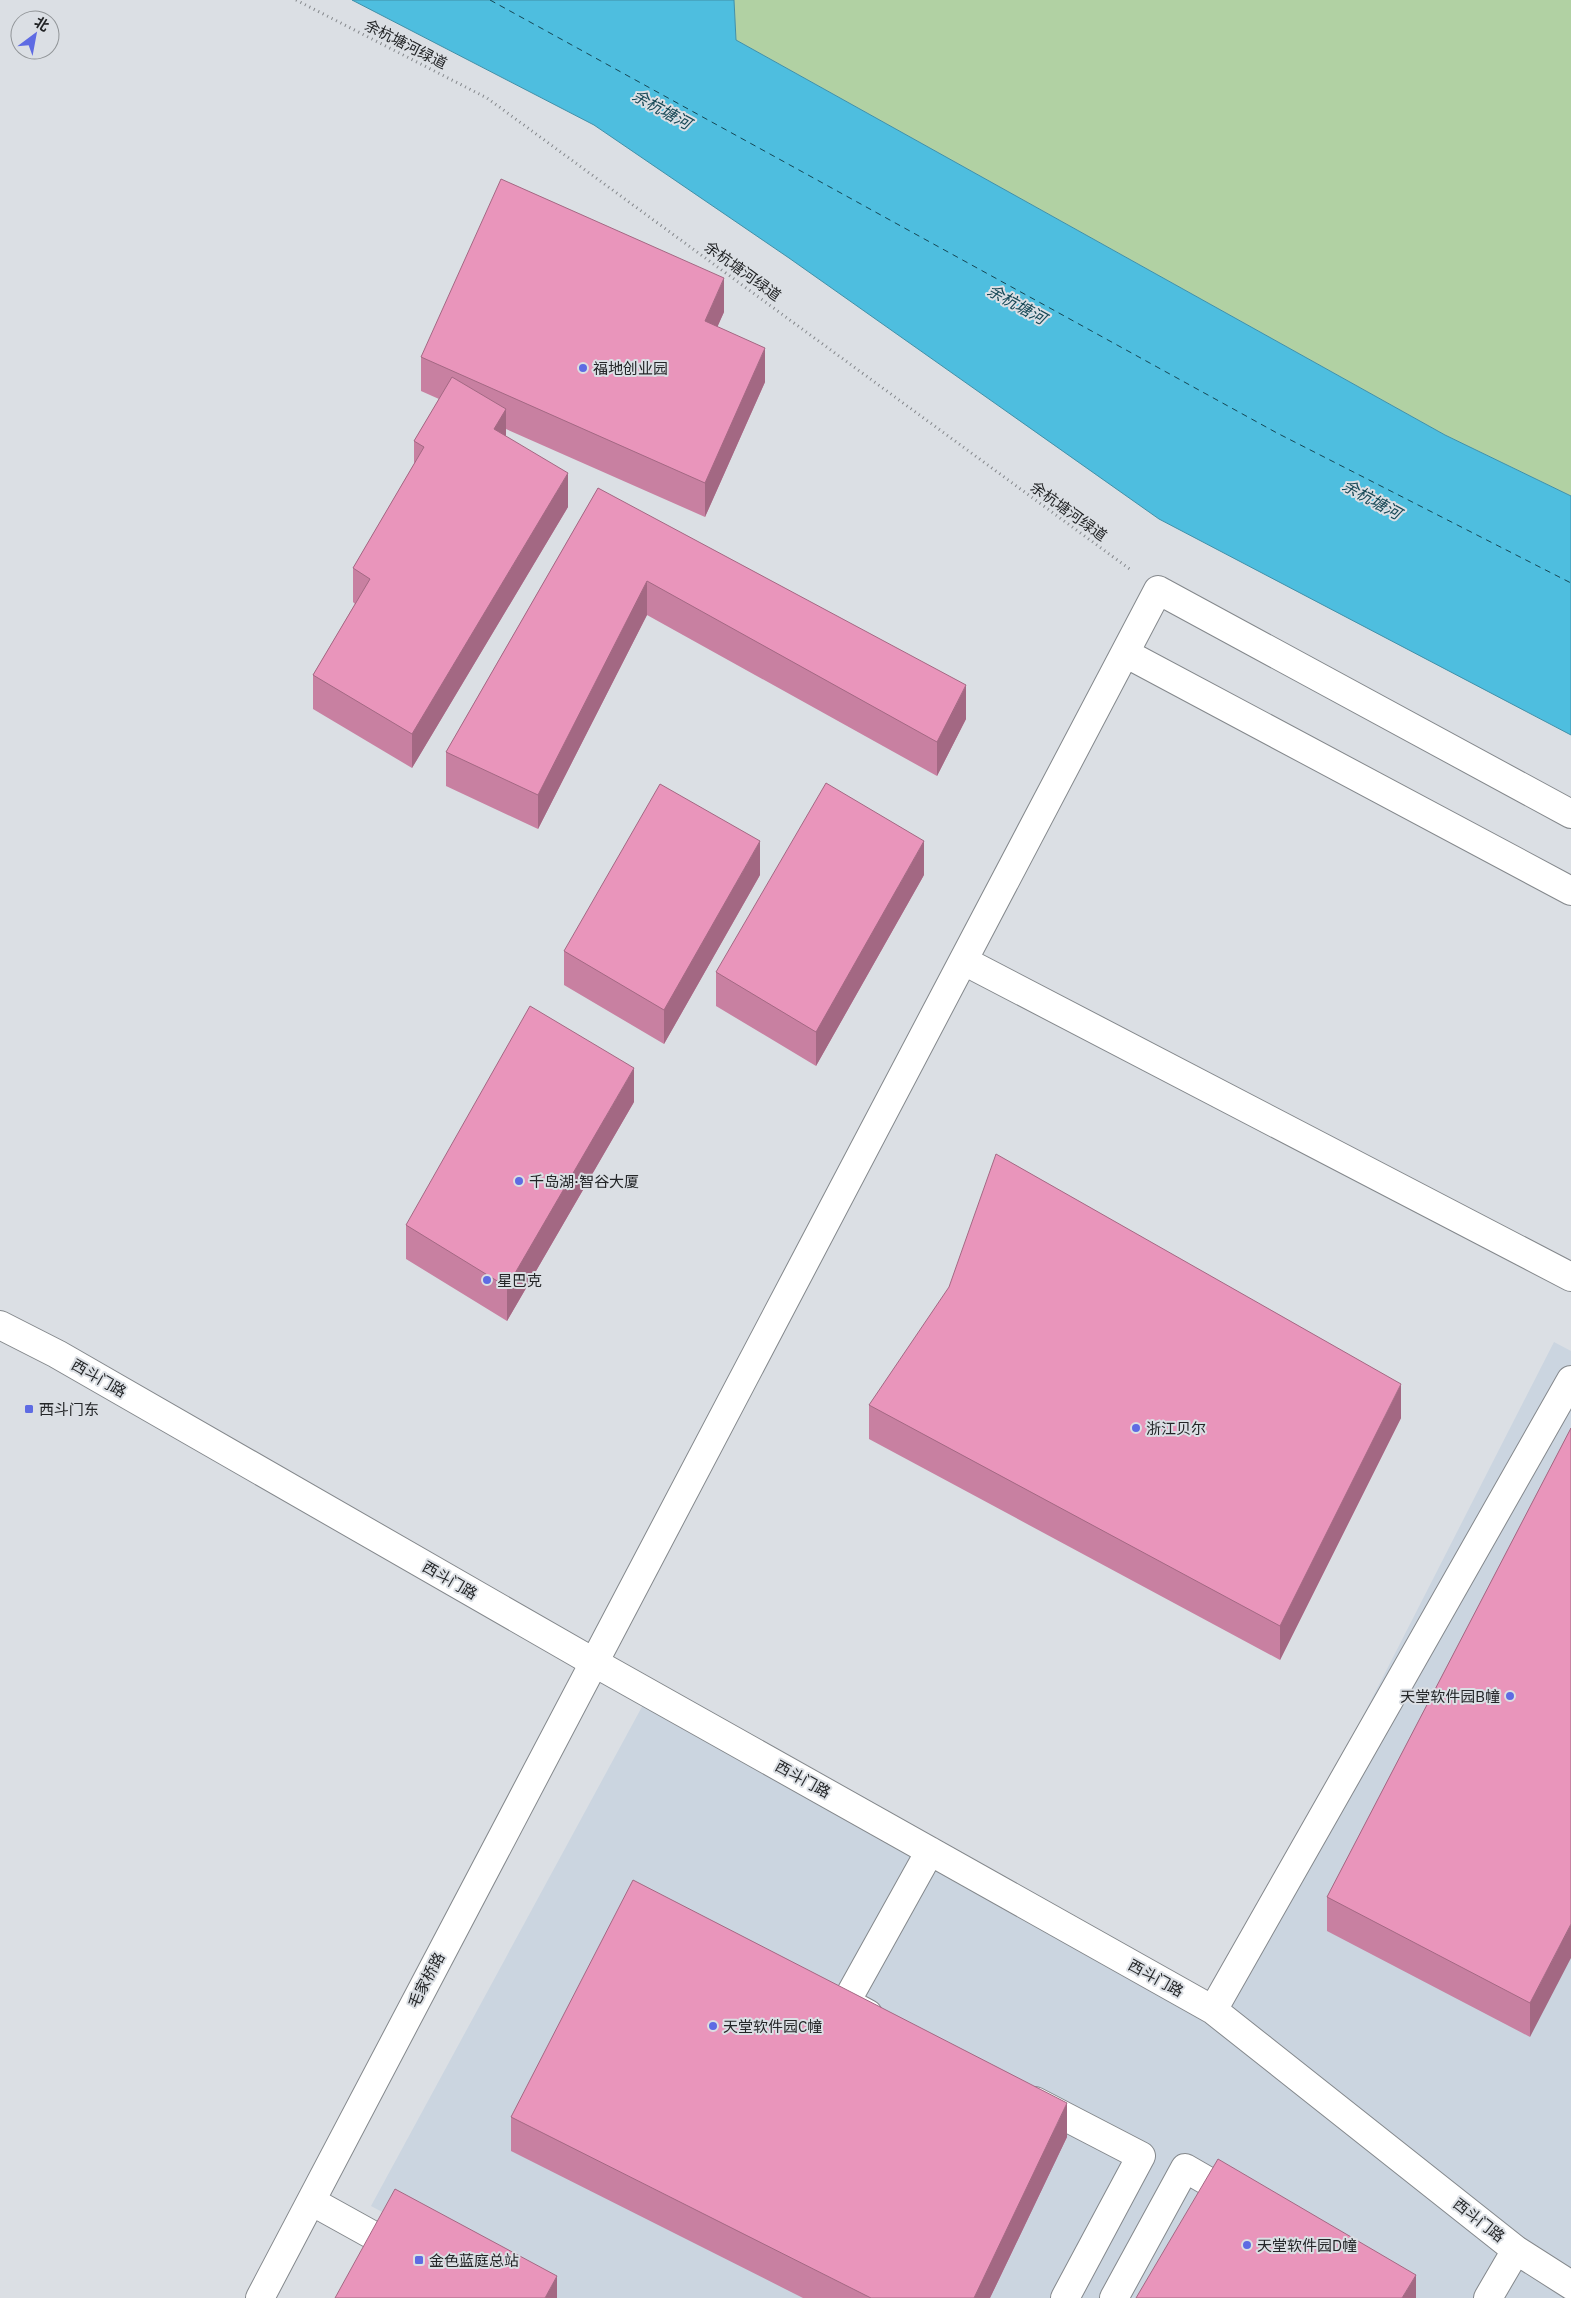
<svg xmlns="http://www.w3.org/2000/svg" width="1571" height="2298" font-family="'IBM Plex Sans','Noto Sans SC',sans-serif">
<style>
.built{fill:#cbd5e0}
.green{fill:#b1d1a3}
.water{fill:#4ebedf;stroke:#4190a8}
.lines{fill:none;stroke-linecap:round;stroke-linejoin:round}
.ferry{stroke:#164755;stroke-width:1;stroke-dasharray:6 5;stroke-linecap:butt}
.minor-casing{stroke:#84888c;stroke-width:30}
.path{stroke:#85888c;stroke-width:3;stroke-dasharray:1 4;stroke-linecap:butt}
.minor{stroke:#fff;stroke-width:28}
.wall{fill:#c880a1}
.shaded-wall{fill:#a36883}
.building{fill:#e995bb;stroke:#a36883}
.poi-dot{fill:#5e6be3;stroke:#dbdfe4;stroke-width:2}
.labels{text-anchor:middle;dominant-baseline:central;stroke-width:4;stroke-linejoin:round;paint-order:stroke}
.street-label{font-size:15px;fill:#232527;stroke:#dbdfe4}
.poi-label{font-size:15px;fill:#232527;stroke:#dbdfe4;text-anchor:start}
.water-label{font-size:16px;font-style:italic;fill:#164755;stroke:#dbdfe4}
</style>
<rect width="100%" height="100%" fill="#dbdfe4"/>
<path class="built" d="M1554 1342 1571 1351V2298H543L371 2206 650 1692 1213 2010Z"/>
<path class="green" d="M734 0H1571V496L1445 435 736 40Z"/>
<path class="water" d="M352 0H734L736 40 1445 435 1571 496V735L1159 519 789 258 594 125Z"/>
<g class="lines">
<path class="ferry" d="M490 0 1277 433 1571 583"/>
<defs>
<path id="minor" d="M1125 653 1571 891
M964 961 1571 1277
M0 1325 57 1354 595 1663 1213 2010 1516 2250 1571 2285
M1213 2010 1571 1380
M868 2014 846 2002 930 1851
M1035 2101 1141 2156 1065 2298
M311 2201 403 2252
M260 2298 1158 590 1571 814
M1114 2298 1185 2168 1237 2198
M1488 2298 1516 2250"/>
</defs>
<use href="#minor" class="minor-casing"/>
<path class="path" d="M296 0 487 98 1131 570"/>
<use href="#minor" class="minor"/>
</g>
<path class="wall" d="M724 312 717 327 765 382 705 517 506 429V436L568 507 412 768 313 709V675L355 604 353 602V568L414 464V441L439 399 421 391V357Z
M598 488 966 719 937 776 647 615 538 829 446 786V752Z
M760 875 664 1044 564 985V951Z
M924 875 816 1066 716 1006V972Z
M634 1102 507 1321 406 1259V1225Z
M869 1405 1401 1418 1280 1660 869 1439Z
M1571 1428 1530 2037 1327 1931V1897Z
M511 2117 1067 2137 990 2298H803L511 2151Z"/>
<path class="shaded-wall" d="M724 278V312L705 355V321Z
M765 348V382L705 517V483Z
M506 409V443L494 429Z
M568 473V507L412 768V734Z
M647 581V615L538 829V795Z
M966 685V719L937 776V742Z
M760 841V875L664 1044V1010Z
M924 841V875L816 1066V1032Z
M634 1068V1102L507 1321V1287Z
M1401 1384V1418L1280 1660V1626Z
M1571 1924V1958L1530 2037V2003Z
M1067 2103V2137L990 2298H974Z
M1416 2275V2298H1402Z
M557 2276V2298H545Z"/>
<path class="building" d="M501 179 724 278 705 321 765 348 705 483 421 357Z
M452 377 506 409 494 429 568 473 412 734 313 675 370 579 353 568 424 447 414 441Z
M598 488 966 685 937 742 647 581 538 795 446 752Z
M826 783 924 841 816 1032 716 972Z
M660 784 760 841 664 1010 564 951Z
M530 1006 634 1068 507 1287 406 1225Z
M996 1154 1401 1384 1280 1626 869 1405 949 1287Z
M1571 1428V1924L1530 2003 1327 1897Z
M633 1880 1067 2103 974 2298H871L511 2117Z
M1218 2159 1416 2275 1402 2298H1136Z
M395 2189 557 2276 545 2298H335Z"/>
<g class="poi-dot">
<circle cx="583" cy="368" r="5"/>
<circle cx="519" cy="1181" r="5"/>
<circle cx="487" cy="1280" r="5"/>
<rect x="24" y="1404" width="10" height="10" rx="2.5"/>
<circle cx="1136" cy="1428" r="5"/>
<circle cx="1510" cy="1696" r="5"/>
<circle cx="713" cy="2026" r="5"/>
<circle cx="1247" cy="2245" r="5"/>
<rect x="414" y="2255" width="10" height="10" rx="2.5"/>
</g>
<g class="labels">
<g class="street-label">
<text transform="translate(406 44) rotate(27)">余杭塘河绿道</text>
<text transform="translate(743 271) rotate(36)">余杭塘河绿道</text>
<text transform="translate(1069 511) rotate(36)">余杭塘河绿道</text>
<text transform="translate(99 1378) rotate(30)">西斗门路</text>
<text transform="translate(450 1580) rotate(30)">西斗门路</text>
<text transform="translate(803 1779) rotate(29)">西斗门路</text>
<text transform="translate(1156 1978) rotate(29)">西斗门路</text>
<text transform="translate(426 1980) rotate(-62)">毛家桥路</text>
<text transform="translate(1479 2220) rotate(38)">西斗门路</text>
</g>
<g class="poi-label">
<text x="593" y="368">福地创业园</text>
<text x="529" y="1181">千岛湖·智谷大厦</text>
<text x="497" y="1280">星巴克</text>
<text x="39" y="1409">西斗门东</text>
<text x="1146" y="1428">浙江贝尔</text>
<text x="1500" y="1696" text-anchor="end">天堂软件园B幢</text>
<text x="723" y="2026">天堂软件园C幢</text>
<text x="1257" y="2245">天堂软件园D幢</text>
<text x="429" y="2260">金色蓝庭总站</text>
</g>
<g class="water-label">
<text transform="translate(662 109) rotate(29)">余杭塘河</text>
<text transform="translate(1017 304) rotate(29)">余杭塘河</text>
<text transform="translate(1372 499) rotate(29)">余杭塘河</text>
</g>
</g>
<g transform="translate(35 35) rotate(32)"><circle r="24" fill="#dbdfe4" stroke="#919598"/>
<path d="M0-4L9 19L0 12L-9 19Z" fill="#5e6be3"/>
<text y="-8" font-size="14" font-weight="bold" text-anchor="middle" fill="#232527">北</text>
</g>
</svg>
